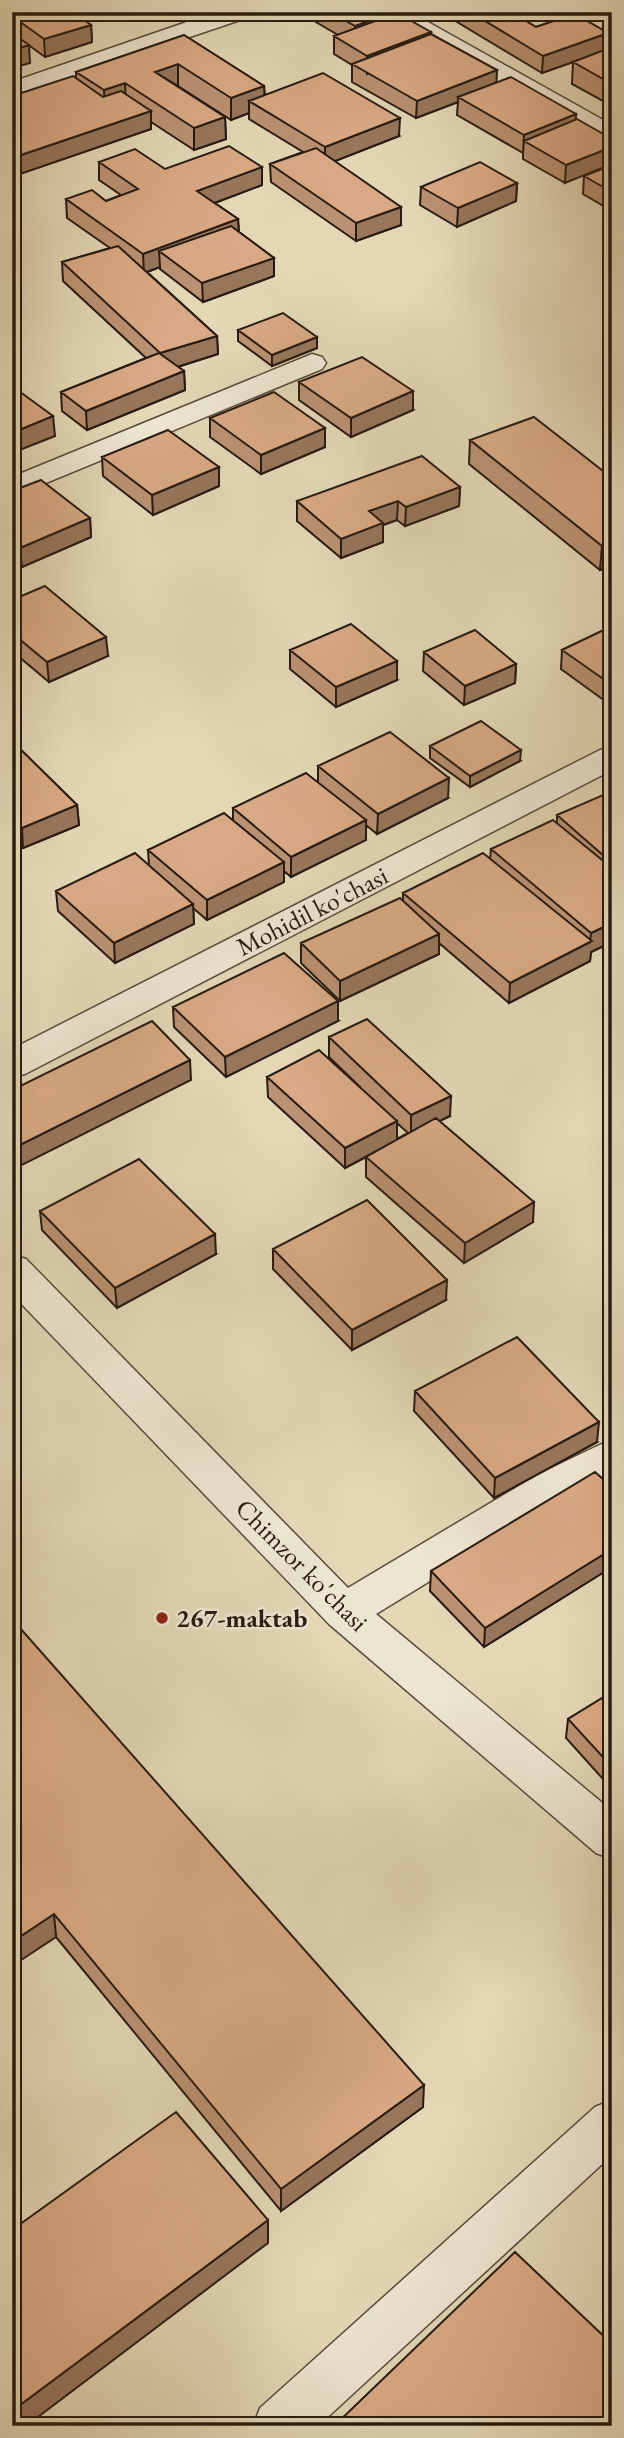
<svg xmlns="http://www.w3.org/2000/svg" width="624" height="2438" font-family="'EB Garamond',serif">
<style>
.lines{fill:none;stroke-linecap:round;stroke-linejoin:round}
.minor-casing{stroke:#584a3a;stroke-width:3}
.minor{fill:#ede5d0;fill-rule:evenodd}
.wall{fill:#ba9172;stroke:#291b11;stroke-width:2;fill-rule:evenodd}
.shaded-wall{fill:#97765c;stroke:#291b11;stroke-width:2}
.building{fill:#d8a984;stroke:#291b11;stroke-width:2}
.poi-dot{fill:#8f2418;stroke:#ede5d0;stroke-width:2.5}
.labels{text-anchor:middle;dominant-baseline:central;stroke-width:5;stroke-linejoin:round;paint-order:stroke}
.street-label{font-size:26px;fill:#291b11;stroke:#ede5d0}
.poi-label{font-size:26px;font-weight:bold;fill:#291b11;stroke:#ede5d0;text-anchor:start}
</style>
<rect width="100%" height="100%" fill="#e3d7b6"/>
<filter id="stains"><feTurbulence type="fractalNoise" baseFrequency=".00286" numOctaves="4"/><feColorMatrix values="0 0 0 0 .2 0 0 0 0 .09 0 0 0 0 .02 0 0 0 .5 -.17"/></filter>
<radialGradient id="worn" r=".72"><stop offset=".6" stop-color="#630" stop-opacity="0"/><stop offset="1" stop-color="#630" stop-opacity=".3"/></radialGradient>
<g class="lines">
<defs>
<path id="minor" d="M216 12H252L249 17 12 97V82Z
M380 12H410L612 125V144L603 141 383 17Z
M312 354 322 357 326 363 322 369 12 497V477Z
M612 747V770L25 1074 12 1077V1049L600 750Z
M12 1255 26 1259 348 1588 539 1474 612 1439V1474L569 1496 376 1614 612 1811V1859L596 1853 329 1624 12 1294Z
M612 2100V2155L318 2426H253L260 2408 595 2107Z"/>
</defs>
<use href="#minor" class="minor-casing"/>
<use href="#minor" class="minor"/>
</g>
<path class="wall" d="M147 12H175L156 18Z
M309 12H394V15L497 70 496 83 576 114 565 183 523 159V153L457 115 458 102 416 118 352 82V65L334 54V36L338 35 309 18Z
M427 12H511L536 27 559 19 548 12H612L587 21 608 33 607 49 612 47V106L572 84 573 62 542 73 442 13 432 16Z
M12 14 91 25 92 42 45 57 12 33Z
M184 35 264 86 265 95 399 136 335 161 401 225 356 241 271 182 270 164 303 152 249 119V113L231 120 178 86 225 117 226 139 194 150 151 122V129L17 175 12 172V96L76 78V72Z
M99 162 165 169 262 167V185L215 203 238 219 239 232 274 258V276L203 302 160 269V267L147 272 217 336 218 354 178 367 184 371 185 390 87 430 62 411 61 392 146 358 63 281 62 262 110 248 67 218 66 199 106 201 121 195 99 180Z
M612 165V211L583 194 584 176Z
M517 183 516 201 457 227 420 205 421 187Z
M238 330 317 337V348L272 366 238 341Z
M612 350V373L607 370 609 351Z
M299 382 413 410 351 437 299 400Z
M210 418 325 428V447L261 474 210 437Z
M470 440 612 478V565L600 570 469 464Z
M102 457 219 467V486L153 515 103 476Z
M460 487 459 506 405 526 397 520 383 525V542L341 558 297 521V501Z
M12 491 90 518 91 537 22 567 12 559Z
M12 600 108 656 49 682 12 651Z
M612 626V706L561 669 562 650Z
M290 650 397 680 336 707 290 669Z
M424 652 516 664 515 683 464 705 423 671Z
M12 741 77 805 79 825 23 848 12 837Z
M430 746 520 761 470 787 430 758Z
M318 766 448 798 377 834 366 825V840L291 877 284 871V882L207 920 193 908 194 924 115 963 58 911 56 891 149 866 148 850 233 820V808L318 782Z
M612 793V942L591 952 590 961 509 1003 439 943V954L340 1001 301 963V943L403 901V893L490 859 491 849 557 823V815Z
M173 1007 338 1021 226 1077 174 1027Z
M329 1037 450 1116 439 1121 533 1222 464 1263 366 1177V1157L345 1168 268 1097 267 1077 359 1086 329 1057ZM397 1123 408 1133 397 1139Z
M40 1211 216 1254 117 1308 42 1230Z
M273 1249 446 1300 352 1350 273 1269Z
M415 1391 597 1442 494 1498 414 1411Z
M612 1487V1567L484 1647 430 1591 431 1571Z
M12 1619 423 2107 281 2211 56 1937Z
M612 1692V1789L566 1738 568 1719Z"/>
<path class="shaded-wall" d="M156 12H175L156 18Z
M394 12V30L354 44 355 26Z
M432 12H442L432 16Z
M582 12H612L571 26V16Z
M91 25 92 42 45 57 44 39Z
M431 32 430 50 367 74V56Z
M608 33 607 50 542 73 543 56Z
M29 45 30 63 12 68V50Z
M178 64V86L155 72Z
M497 70 496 87 458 97V102L416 118 417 101Z
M125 83 126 105 105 112 104 90Z
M264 86 265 108 249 101V113L231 120V98Z
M151 111V129L17 175 15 157Z
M576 114 575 132 524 141 523 153 524 135Z
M225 117 226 139 194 150V128Z
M400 118 399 136 325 165V147Z
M612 147V164L565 183 566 165Z
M262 167V185L198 209 197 191Z
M517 183 516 201 457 227 458 208Z
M401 207V225L356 241V223Z
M238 219 239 237 159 251 160 267 144 273 143 254Z
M274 258V276L203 302 202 283Z
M217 336 218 354 161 372 160 353Z
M317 337V348L272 366V355Z
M184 371 185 390 87 430 86 411Z
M413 391V410L351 437V418Z
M53 416 55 436 12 453V433Z
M325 428V447L261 474V455Z
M219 467V486L153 515 152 495Z
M460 487 459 506 405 526 406 507Z
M398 501 397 520 383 525V542L341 558V539L369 511Z
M90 518 91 537 22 567 20 548Z
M612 542V565L600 570 602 546Z
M106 637 108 656 49 682 47 662Z
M397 661V680L336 707V687Z
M516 664 515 683 464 705 465 686Z
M521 750 520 761 470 787V776Z
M449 778 448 798 377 834 378 814Z
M77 805 79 825 23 848 22 828Z
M366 820V840L291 877V857Z
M284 862V882L207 920V900Z
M193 904 194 924 115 963 114 943Z
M612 923V942L591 952 590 961 509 1003 510 983 590 942 591 933Z
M439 934V954L340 1001V981Z
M338 1001V1021L226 1077 225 1057Z
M190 1060 191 1080 12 1170V1149Z
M451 1096 450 1116 411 1135V1115Z
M397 1121V1140L345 1168V1148Z
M534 1202 533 1222 464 1263 465 1243Z
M215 1234 216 1254 117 1308 115 1288Z
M447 1280 446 1300 352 1350V1330Z
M599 1422 597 1442 494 1498 495 1478Z
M612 1549V1567L484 1647 485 1628Z
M54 1914 56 1937 12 1966V1942Z
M424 2085 423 2107 281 2211V2189Z
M268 2220V2243L26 2426H12V2411Z
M612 2410V2426H596Z"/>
<path class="building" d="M17 12H74L91 25 44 39 12 16V14Z
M330 12H394L355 26Z
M458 12H474L472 13V20Z
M474 12H511L536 27 575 14 608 33 543 56 472 13Z
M566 12H582L570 15Z
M397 13 431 32 367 56 334 36Z
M12 33 29 45 12 50Z
M431 34 497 70 417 101 352 64Z
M184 35 264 86 231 98 178 64 155 72 225 117 194 128 125 83 104 90 76 72Z
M612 47V84L573 62Z
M323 73 400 118 325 147 249 101Z
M73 76 103 97 121 91 151 111 15 157 12 154V96Z
M511 77 576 114 524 135 458 97Z
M577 119 612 139V147L566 165 524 141Z
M229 146 262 167 197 191 238 219 143 254 66 199 92 190 106 201 138 189 99 162 135 149 165 169Z
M316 148 401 207 356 223 270 164Z
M480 162 517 183 458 208 421 187Z
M612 165V192L584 176Z
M231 226 274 258 202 283 159 251Z
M118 246 217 336 160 353 62 262Z
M283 313 317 337 272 355 238 330Z
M159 353 184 371 86 411 61 392Z
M362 357 413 391 351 418 299 382Z
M12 386 53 416 12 433Z
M274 392 325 428 261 455 210 418Z
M534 417 612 478V542L602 546 470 440Z
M168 430 219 467 152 495 102 457Z
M422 456 460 487 406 507 398 501 369 511 383 523 341 539 297 501Z
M41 480 90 518 20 548 12 541V491Z
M45 586 106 637 47 662 12 633V600Z
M351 624 397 661 336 687 290 650Z
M612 626V685L562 650Z
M475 630 516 664 465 686 424 652Z
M481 721 521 750 470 776 430 746Z
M390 732 449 778 378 814 318 766Z
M12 741 77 805 22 828 12 819Z
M306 773 366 820 291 857 233 808Z
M610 792 612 793V863L557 815Z
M224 813 284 862 207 900 148 850Z
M553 820 612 868V923L591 933 491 849Z
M135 853 193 904 114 943 56 891Z
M483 853 592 941 510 983 403 893Z
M400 898 439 934 340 981 301 943Z
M284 953 338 1001 225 1057 173 1007Z
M367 1019 451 1096 411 1115 329 1037Z
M152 1021 190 1060 12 1149V1090Z
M319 1050 397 1121 345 1148 267 1077Z
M436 1118 534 1202 465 1243 366 1157Z
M139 1159 215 1234 115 1288 40 1211Z
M367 1200 447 1280 352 1330 273 1249Z
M517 1337 599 1422 495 1478 415 1391Z
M595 1472 612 1487V1549L485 1628 431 1571Z
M12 1619 424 2085 281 2189 54 1914 12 1942Z
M612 1692V1767L568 1719Z
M176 2112 268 2220 12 2411V2230Z
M515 2252 612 2344V2410L596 2426H334Z"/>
<circle class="poi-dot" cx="162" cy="1618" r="7"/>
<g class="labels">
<g class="street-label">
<text transform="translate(312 911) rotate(-27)">Mohidil ko'chasi</text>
<text transform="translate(302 1565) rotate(45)">Chimzor ko'chasi</text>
</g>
<g class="poi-label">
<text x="176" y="1618">267-maktab</text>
</g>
</g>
<rect width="624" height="2438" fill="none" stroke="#e3d7b6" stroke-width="42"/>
<rect x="14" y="14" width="596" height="2410" fill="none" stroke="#291b11" stroke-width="3.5"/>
<rect x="21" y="21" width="582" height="2396" fill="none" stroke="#291b11" stroke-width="2"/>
<rect width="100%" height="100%" filter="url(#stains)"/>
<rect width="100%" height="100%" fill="url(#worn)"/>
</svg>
